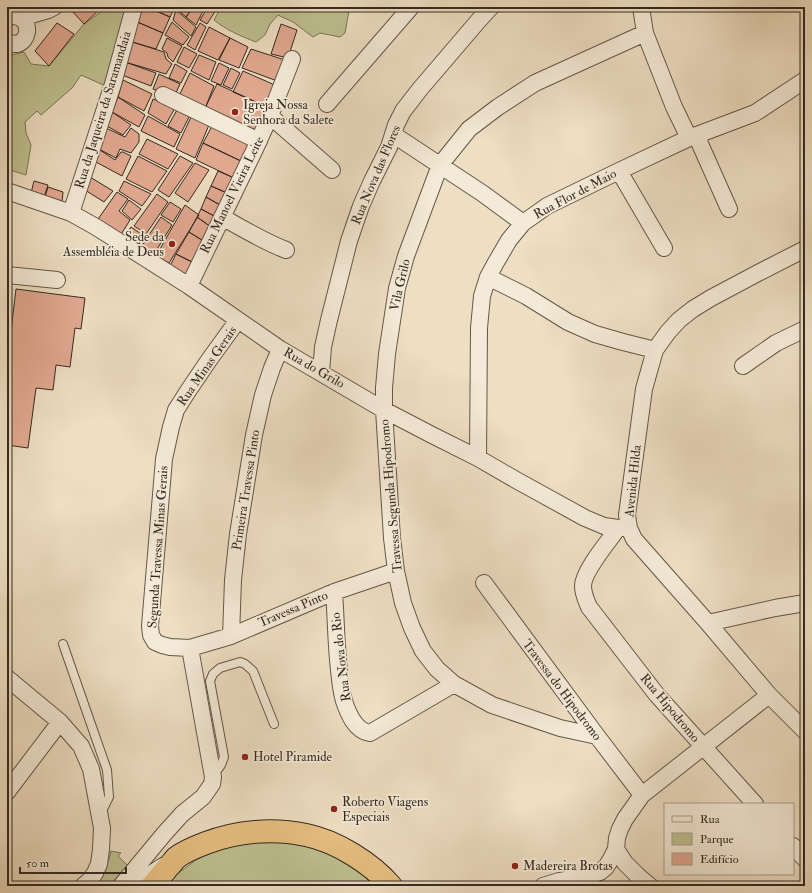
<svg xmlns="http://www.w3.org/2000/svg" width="812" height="893" font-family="'IM FELL Double Pica',serif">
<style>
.green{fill:#bec08f;stroke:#797558}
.building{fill:#e1a890;stroke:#342a22}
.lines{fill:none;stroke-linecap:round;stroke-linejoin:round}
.service-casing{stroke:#62574a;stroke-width:10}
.minor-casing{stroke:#62574a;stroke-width:18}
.trunk-casing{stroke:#342a22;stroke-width:24}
.service{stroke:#f4ead7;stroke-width:8}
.minor{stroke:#f4ead7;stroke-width:16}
.trunk{stroke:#e7bf81;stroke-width:22}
.poi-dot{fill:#8f2418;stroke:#f4ead7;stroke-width:1.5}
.labels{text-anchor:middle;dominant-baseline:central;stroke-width:3.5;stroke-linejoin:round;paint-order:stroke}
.poi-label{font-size:13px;fill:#342a22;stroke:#f4ead7;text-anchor:start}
.street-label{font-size:13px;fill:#342a22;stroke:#f4ead7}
</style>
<rect width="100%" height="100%" fill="#eedec2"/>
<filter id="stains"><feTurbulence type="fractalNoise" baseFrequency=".005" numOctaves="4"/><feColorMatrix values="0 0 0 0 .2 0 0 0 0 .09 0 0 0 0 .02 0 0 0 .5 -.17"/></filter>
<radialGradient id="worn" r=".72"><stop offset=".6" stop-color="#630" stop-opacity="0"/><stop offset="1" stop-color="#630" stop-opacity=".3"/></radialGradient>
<path class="green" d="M107 7H130L108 87 81 75 72 88 41 115 37 111 25 122 26 133 31 145 26 175 7 169V56L24 52 31 64 49 66 84 24 105 9Z
M221 7H350L348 16 345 33 340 37 320 33 313 37 293 22 278 15 270 24 265 35 256 42C241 36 226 30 214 20Z
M276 840C285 842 294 843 303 845 327 852 358 866 374 886H167L178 873 196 860 220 847Z
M111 851 121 853 118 856 129 867 108 886H96C103 875 108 865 111 851Z"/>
<path class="building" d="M75 7H98L100 9 84 24 71 10Z
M139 7H147L170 17 163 33 135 21Z
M147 7H175L170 17Z
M177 7H193L186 17 177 9Z
M193 7H202L204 9 196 25 186 17Z
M208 7H218L207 24 200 20Z
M176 10 196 27 191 36 173 20Z
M135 21 163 33 156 49 129 41Z
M172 22 189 37 183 45 165 35Z
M57 23 74 34 49 66 35 51Z
M200 23 206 27 195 50 187 45Z
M281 24 297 30 288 58 271 54Z
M209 27 230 38 218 60 198 51Z
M167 38 182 46 173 62 168 57 167 53 162 49Z
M230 38 248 47 239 68 219 60Z
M129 41 164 52 166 59 172 64 166 74 125 62Z
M184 47 197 54 189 68 177 62Z
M251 49 288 61 280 82 242 68Z
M199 55 216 62 209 80 191 71Z
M125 62 156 73 151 86 122 75Z
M219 63 229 68 221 85 211 81Z
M175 64 187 71 181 83 169 78Z
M231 68 240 73 232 89 223 85Z
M243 71 277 86 269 108 233 92Z
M190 73 214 86 204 111 178 98Z
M159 74 180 84 174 97 153 89Z
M123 80 152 94 144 111 118 97Z
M217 84 269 108 258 138 202 114Z
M118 97 145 115 139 127 112 112Z
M153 99 175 108 166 124 148 113Z
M177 110 189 117 181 133 168 126Z
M112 112 131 125 123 135 107 126Z
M148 116 180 134 174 147 141 131Z
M191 117 209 125 195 158 176 149Z
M212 126 253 144 243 162 203 143Z
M106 128 125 137 131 128 139 134V142L131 153 120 149 116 158 97 148Z
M147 139 178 154 168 169 139 154Z
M203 143 243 162 234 178 196 160Z
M100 150 115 160 121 152H123L131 156 122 176 96 162Z
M138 156 167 171 152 192 126 179Z
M180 156 193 163 169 197 158 190Z
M195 163 209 170 188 202 175 193Z
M218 171 234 178 227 193 211 186Z
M90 177 113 191 104 202 85 190Z
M34 181 48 185 44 197 31 193Z
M124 181 151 194 142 206 119 191Z
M211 186 227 193 220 205 206 197Z
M48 187 63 192 62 202 45 197Z
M117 192 128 199 119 211 130 220 120 236 96 222Z
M157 194 168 202 146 234 134 226Z
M206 197 220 205 216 217 201 209Z
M129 200 141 209 132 220 122 211Z
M170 202 181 209 173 222 161 215Z
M185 205 199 215 169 263 156 256Z
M201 209 216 217 211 227 197 217Z
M161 217 172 225 154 254 141 247Z
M197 217 211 227 205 242 189 232Z
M131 227 144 236 138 246 124 238Z
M189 232 205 242 194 263 176 254Z
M176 254 194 263 188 277 170 266Z
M16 289 85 298 81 329 75 328 70 367 56 365 53 390 36 388 28 448 7 445V364Z"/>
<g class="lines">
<defs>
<path id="service" d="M63 644 107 770 109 797 101 813
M213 776 221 765 224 757 210 681 213 674 220 668 240 662 245 664 253 671 274 724"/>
<path id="minor" d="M641 7 645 33 674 107 689 138
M7 18 12 15C14 16 19 17 21 18 31 25 28 41 17 44 14 44 10 43 7 43
M21 18 48 10 54 7
M163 95 259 141
M327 104 411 7
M270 116 332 170
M394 135 482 193 523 223
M696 135 729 209
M619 171 664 248
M7 191 71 213 96 227 189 286 280 349 384 410 432 435 478 458 516 480 585 518 604 526 618 528H629
M71 213 113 84 134 7
M222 217C243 229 263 241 286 250
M805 249 758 273 711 298 693 309 679 320 668 332 655 350 644 389 627 515 629 528 634 539 708 623 769 695 805 731
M7 275 57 280
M488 277 526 296 568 322 595 334 623 342 655 350
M189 286 255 149 270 116 292 59
M238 320 209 360 188 391 176 410 171 427 164 459 150 626 151 635 155 642 162 645 170 647 190 648 231 636 334 592 396 571
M743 366 776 343 805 329
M321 373 323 347 329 320 349 241 361 206 372 181 389 147 396 125 403 111 420 89 479 20 491 7
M478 458 479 328 482 296 488 277 495 264 509 240 523 223 547 206 619 171 689 138 755 113 802 82 805 80
M618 528C609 541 583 571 583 586 583 594 586 600 589 607L657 695 755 804
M484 583 597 736 642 795
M334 592C336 618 336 644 339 670 340 680 341 691 344 701 348 713 355 731 370 733L454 684
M708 623 775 608 805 603
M231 636 233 580 238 534 254 435 263 395 272 368 280 349
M7 678 60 722 81 746 91 769 102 828 101 849 99 864 95 873 90 880 83 886
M597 736 560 728 492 705 454 684 437 669 423 651 412 628 403 603 396 571 392 538 384 410V388L387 354 397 288 406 256 440 165 469 129 498 107 535 83 645 33
M7 792 60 722
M793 846 805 859
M616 849 625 863 637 875 650 886
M121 886 164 834 182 814 203 797 212 784 213 777 190 648
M132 886 163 866
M543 886 559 881 591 875 600 872 606 867 611 859 616 849 617 838 620 829 625 819 642 795 769 695"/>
<path id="trunk" d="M152 886C157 880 163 874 168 867 171 865 173 861 176 858 182 853 198 846 206 843 237 831 273 828 306 835 336 841 371 863 391 886"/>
</defs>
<use href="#service" class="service-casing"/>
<use href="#minor" class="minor-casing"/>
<use href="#trunk" class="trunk-casing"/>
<use href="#service" class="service"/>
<use href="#minor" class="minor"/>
<use href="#trunk" class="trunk"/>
</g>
<g class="poi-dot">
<circle cx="235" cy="112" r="4"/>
<circle cx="172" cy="244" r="4"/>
<circle cx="245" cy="757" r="4"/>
<circle cx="334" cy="809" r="4"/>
<circle cx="515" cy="866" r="4"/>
</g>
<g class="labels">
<g class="poi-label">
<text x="243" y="105">Igreja Nossa<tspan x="243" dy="15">Senhora da Salete</tspan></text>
<text x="164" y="237" text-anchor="end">Sede da<tspan x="164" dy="15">Assembléia de Deus</tspan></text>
<text x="253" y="757">Hotel Piramide</text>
<text x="342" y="802">Roberto Viagens<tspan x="342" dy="15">Especiais</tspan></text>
<text x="523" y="866">Madereira Brotas</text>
</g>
<g class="street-label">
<text transform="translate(103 110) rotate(-73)">Rua da Jaqueira da Saramandaia</text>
<text transform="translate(376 175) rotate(-67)">Rua Nova das Flores</text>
<text transform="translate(575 194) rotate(-28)">Rua Flor de Maio</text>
<text transform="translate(232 195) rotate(-64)">Rua Manoel Vieira Leite</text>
<text transform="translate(400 285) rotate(-77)">Vila Grilo</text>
<text transform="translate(207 366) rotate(-55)">Rua Minas Gerais</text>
<text transform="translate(314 368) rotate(30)">Rua do Grilo</text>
<text transform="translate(633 481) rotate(-84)">Avenida Hilda</text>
<text transform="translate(246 490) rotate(-81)">Primeira Travessa Pinto</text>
<text transform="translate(391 496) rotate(-95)">Travessa Segunda Hipodromo</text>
<text transform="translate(158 547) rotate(-86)">Segunda Travessa Minas Gerais</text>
<text transform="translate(293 609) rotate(-23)">Travessa Pinto</text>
<text transform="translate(341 657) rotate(-97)">Rua Nova do Rio</text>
<text transform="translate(562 690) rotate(53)">Travessa do Hipodromo</text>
<text transform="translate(670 708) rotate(50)">Rua Hipodromo</text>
</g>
</g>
<rect width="812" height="893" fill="none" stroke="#eedec2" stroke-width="24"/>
<rect x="8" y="8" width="796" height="877" fill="none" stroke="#342a22" stroke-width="2"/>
<rect x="12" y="12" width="788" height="869" fill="none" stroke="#342a22"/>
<rect x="664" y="803" width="130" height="72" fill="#f4ead7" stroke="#a79d8f"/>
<rect x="672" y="816" width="20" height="6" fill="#f4ead7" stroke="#a79d8f"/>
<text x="700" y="823" font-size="12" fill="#342a22">Rua</text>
<rect x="672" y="833" width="20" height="12" fill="#bec08f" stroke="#a79d8f"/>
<text x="700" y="843" font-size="12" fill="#342a22">Parque</text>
<rect x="672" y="853" width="20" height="12" fill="#e1a890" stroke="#a79d8f"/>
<text x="700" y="863" font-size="12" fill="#342a22">Edifício</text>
<path d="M20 867v6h106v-6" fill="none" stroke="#342a22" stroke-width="2"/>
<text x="26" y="867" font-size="12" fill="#342a22" stroke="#f4ead7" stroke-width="3" paint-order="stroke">50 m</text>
<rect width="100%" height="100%" filter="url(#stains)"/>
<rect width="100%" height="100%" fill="url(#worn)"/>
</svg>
